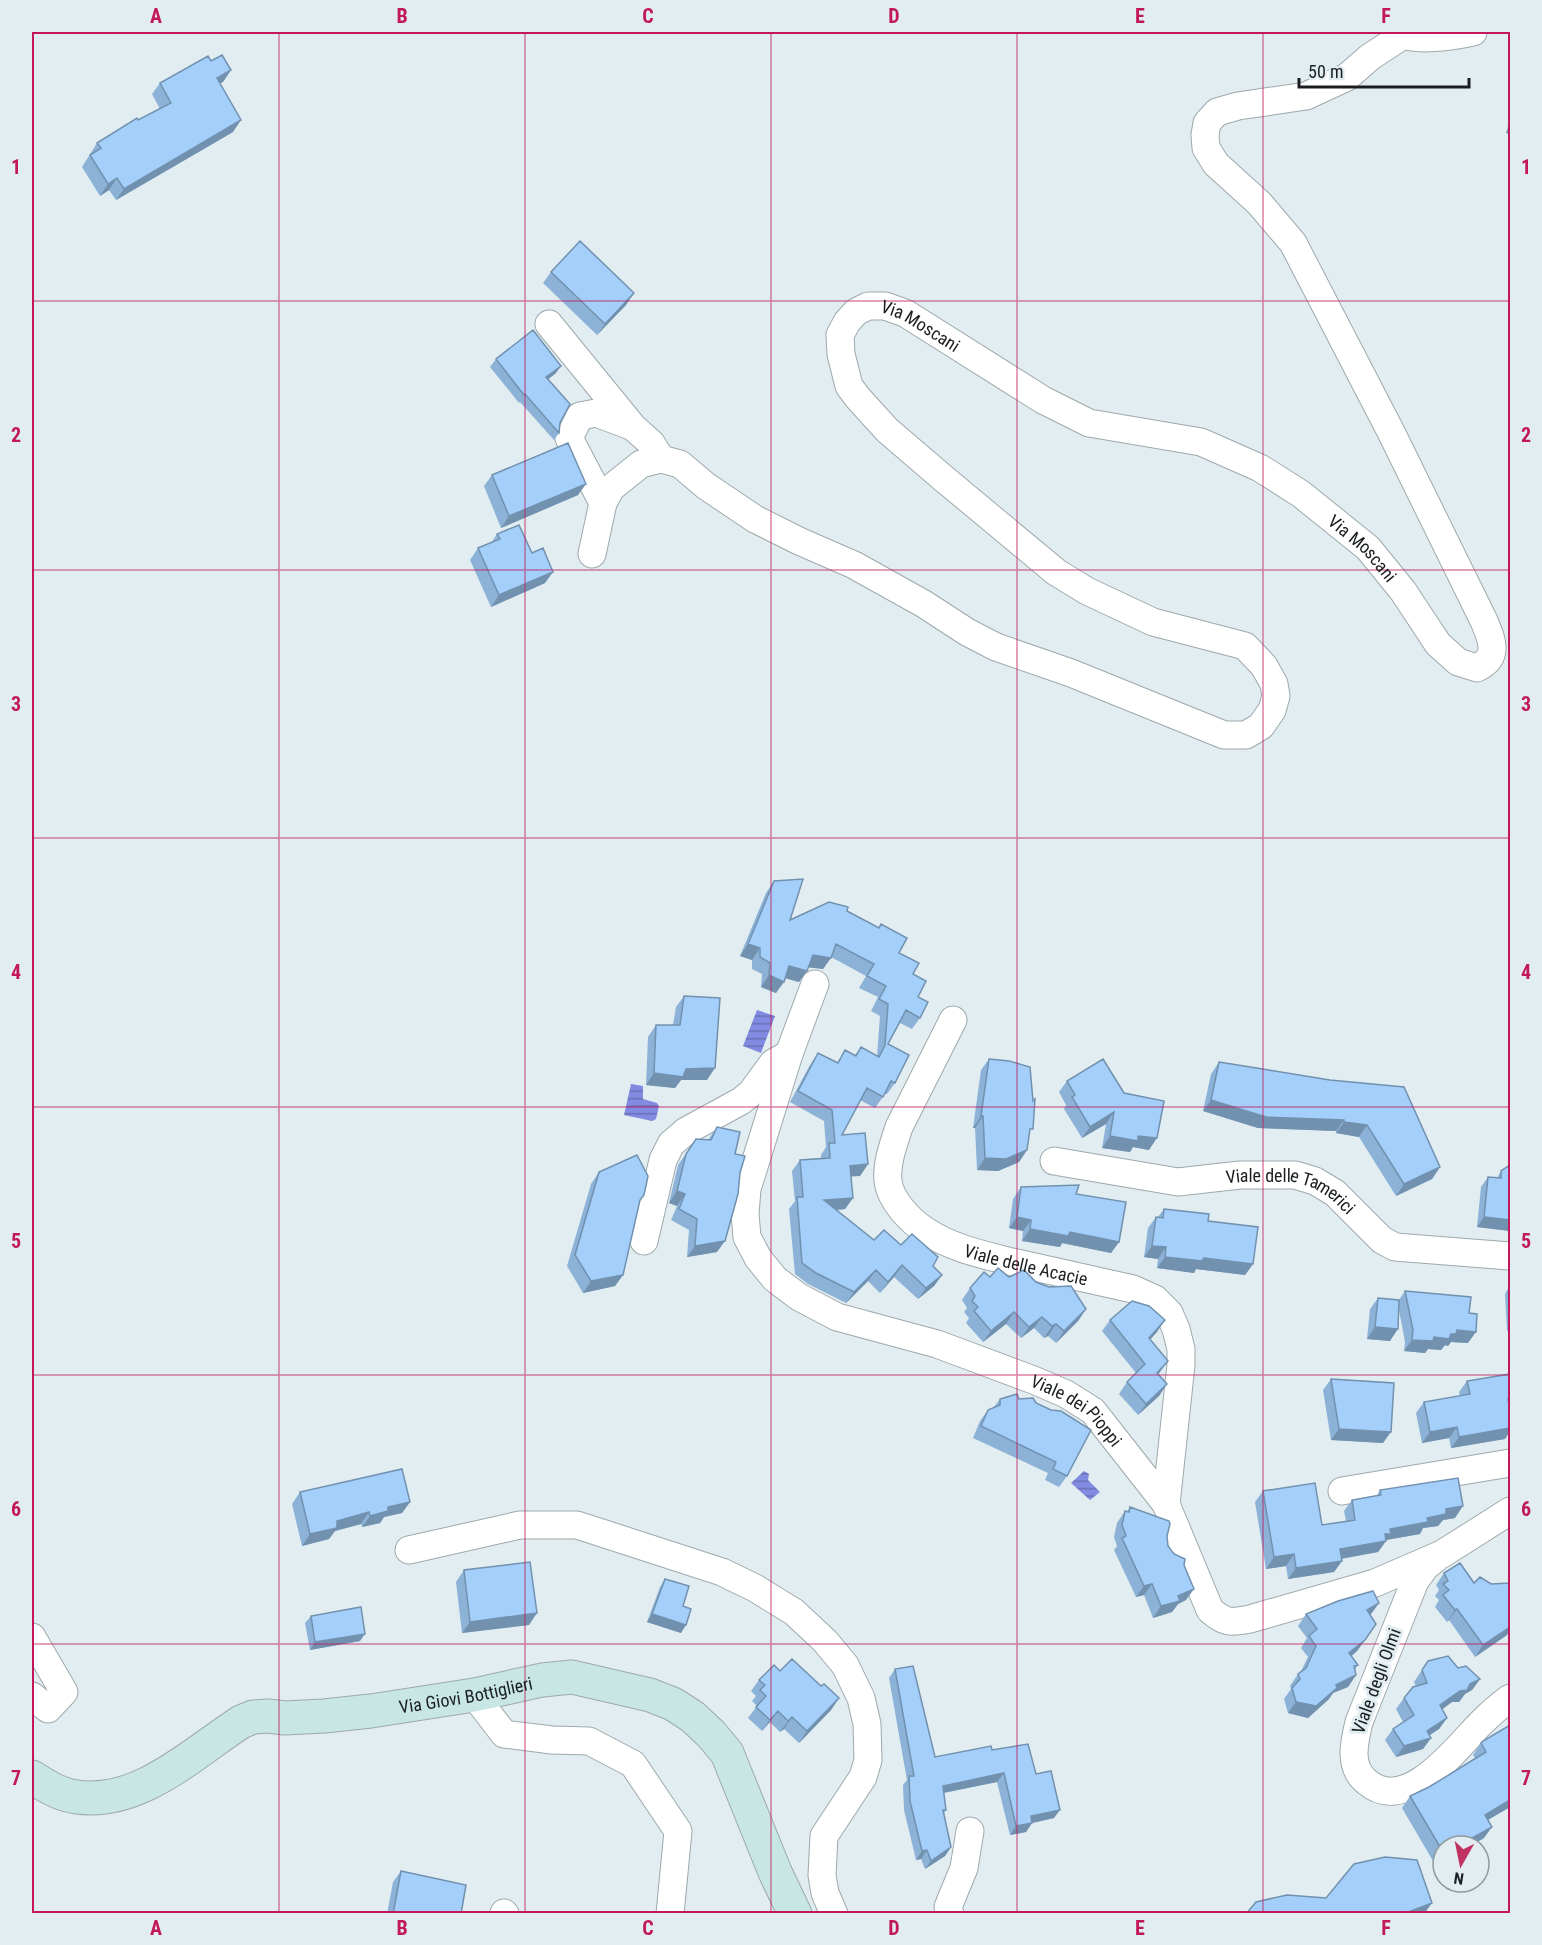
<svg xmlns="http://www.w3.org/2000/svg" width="1542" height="1945" font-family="'Roboto Condensed',sans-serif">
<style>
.water{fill:url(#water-rules)}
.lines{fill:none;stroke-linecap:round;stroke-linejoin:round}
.street-casing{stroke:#9da9ac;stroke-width:29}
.secondary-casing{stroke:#9da9ac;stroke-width:35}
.street{stroke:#fff;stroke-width:27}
.secondary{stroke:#c8e6e4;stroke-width:33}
.wall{fill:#8cb2d7}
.shaded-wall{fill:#7291af}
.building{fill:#a3cffa;stroke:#7291af;stroke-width:1.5}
.grid{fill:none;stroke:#c2185b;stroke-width:1.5;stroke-opacity:0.55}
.labels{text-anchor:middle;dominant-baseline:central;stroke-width:6;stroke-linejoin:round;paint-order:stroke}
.street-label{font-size:18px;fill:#1a1e20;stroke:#e1edf1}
.neatline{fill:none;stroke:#c2185b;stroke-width:2}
.grid-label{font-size:20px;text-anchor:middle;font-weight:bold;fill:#c2185b}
</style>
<defs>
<pattern id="water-rules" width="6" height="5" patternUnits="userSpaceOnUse" patternTransform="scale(1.5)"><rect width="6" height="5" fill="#828be2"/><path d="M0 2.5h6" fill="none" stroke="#6a71b7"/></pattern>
</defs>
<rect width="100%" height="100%" fill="#e1edf1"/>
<path class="water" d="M757 1010 775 1016 761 1053 743 1046Z
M631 1084 643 1086V1099L657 1103 659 1106 656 1119 652 1121 624 1115Z
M1084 1471 1089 1474 1088 1480 1100 1492 1090 1500 1071 1483Z"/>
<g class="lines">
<defs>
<g id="street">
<path d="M1398 32C1410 43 1457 36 1473 32"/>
<path d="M549 324 633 427 651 443 661 459"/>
<path d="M603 503 569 438 580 416 596 413 631 426"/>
<path id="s1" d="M592 554 603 503 611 488 641 464 661 459 680 464 706 486 755 519 799 541 854 565 924 604 967 632 996 647 1071 673 1224 735H1246L1261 726 1272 710 1276 696 1274 684 1264 666 1245 646 1153 622 1087 591 1056 572 943 478 887 430 858 398 849 386 841 354 840 335 847 322 856 312 868 306H885L905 313 1043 400 1089 423 1201 442 1260 468 1301 494 1368 548 1403 591 1438 644 1458 662 1477 668C1500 657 1492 640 1484 621L1391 432 1293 243 1259 203 1216 164 1206 148 1205 135 1207 123 1217 112 1238 106 1306 96 1347 77 1370 57 1402 36"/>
<path id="s2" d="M815 984 789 1054 747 1189 745 1214 747 1237 758 1258 775 1279 799 1297 837 1317 937 1344 1036 1381 1066 1394 1093 1411 1166 1504 1210 1610C1225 1623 1230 1623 1250 1619L1375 1583 1442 1554 1510 1511"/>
<path id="s3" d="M953 1020 899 1127C894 1143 886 1163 888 1181 890 1200 910 1221 926 1231 951 1248 984 1255 1012 1262 1052 1271 1093 1280 1133 1289L1155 1299 1169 1313 1176 1329 1181 1349V1365L1166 1504"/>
<path id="s4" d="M1054 1161 1178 1182 1240 1175H1295L1315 1181 1335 1193 1382 1240 1395 1247 1510 1256"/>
<path d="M644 1241 663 1160 671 1144 686 1131 741 1101 751 1093 773 1063 789 1054"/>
<path d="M1342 1491 1510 1463"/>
<path d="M409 1550 520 1525H577L722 1572 755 1588 794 1612 825 1641 845 1665 861 1698 867 1724 868 1760 863 1777 824 1836 822 1875 825 1893 834 1914"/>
<path d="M1435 1559 1426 1566 1415 1581 1359 1722C1354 1743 1348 1767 1367 1782 1406 1815 1455 1750 1479 1725 1489 1715 1499 1706 1510 1698"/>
<path d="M32 1637 64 1692 48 1709 32 1696"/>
<path d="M474 1695 504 1734 552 1740 589 1741 633 1764 678 1831 670 1914"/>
<path d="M504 1913 505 1914"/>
<path d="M950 1914 948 1907 964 1868 970 1831"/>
</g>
<g id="secondary">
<path id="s5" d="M32 1777C46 1786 60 1795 77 1797 139 1806 193 1753 241 1722L253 1717 268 1716 285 1718 324 1716 371 1711 474 1695 542 1680 572 1677 650 1695 673 1704 693 1717 711 1734 727 1753 775 1872 795 1914"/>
</g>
</defs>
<use href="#street" class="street-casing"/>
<use href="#secondary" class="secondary-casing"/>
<use href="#street" class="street"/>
<use href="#secondary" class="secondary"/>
</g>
<path class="wall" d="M211 61 231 70 223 82 220 83 233 132 116 200 109 190 100 196 82 167 97 143 160 109 152 94 160 83Z
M1510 119V134L1506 133Z
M551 272 626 305 597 335 543 283Z
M496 359 556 373 548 379 560 423 559 433 554 440 520 402 519 403 490 367Z
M492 475 578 495 501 528 484 486Z
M497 534 545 583 491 607 470 560 478 548 491 543Z
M774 881 790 920 847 911 899 953 913 974 918 997 920 1018 912 1029 900 1023 888 1044 895 1083 887 1094H885L875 1108 860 1100 842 1135 868 1164 860 1176H851L853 1198 845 1209 836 1210 874 1240 901 1245 933 1266 942 1275 934 1286 918 1299 894 1277 880 1293 868 1281 846 1303 808 1284 795 1274 789 1209 795 1201 792 1171 800 1160 821 1158V1155L826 1147 824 1121 790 1102 810 1065 818 1053 837 1063 845 1050 855 1055 861 1047 877 1056 880 1016 871 1011 878 997 859 988 866 976 831 957 823 969 808 967 799 982 785 978 776 993 761 987 762 974 752 969V960L740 956 766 893Z
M684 996 707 1080H681L675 1088 646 1085 648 1037 656 1025H673L676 1007Z
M989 1059 1029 1136 1027 1150 1019 1162 998 1171 977 1170 975 1128H973L981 1070Z
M1103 1059 1149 1150 1133 1147 1130 1152 1102 1148 1106 1124 1082 1138 1064 1109 1066 1105 1059 1092 1067 1081Z
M1219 1062 1330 1080 1440 1167 1432 1179 1396 1196 1359 1137 1336 1133V1131L1258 1128 1203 1111 1211 1074Z
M717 1127V1252L687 1257 689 1230 671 1220 677 1206 669 1203 678 1165 696 1139 708 1140Z
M1510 1165V1231L1477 1227 1481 1187 1488 1177 1497 1178 1501 1171Z
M599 1172 644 1195 640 1201 623 1275 615 1286 583 1293 567 1266 591 1184Z
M1021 1187 1076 1194 1119 1242 1111 1253 1062 1243 1060 1247 1022 1241 1023 1231 1009 1228 1013 1199Z
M1164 1209 1208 1221 1253 1264 1245 1275 1196 1269 1194 1273 1157 1268 1158 1259 1144 1257 1148 1228 1156 1217H1158Z
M990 1277H1009L1036 1282 1086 1309 1078 1321 1056 1343 1048 1336 1044 1338 1034 1328 1021 1338 1006 1324 983 1342 966 1323 969 1318 964 1312 967 1308 962 1300 970 1288Z
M1510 1285V1330L1507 1331 1505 1294Z
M1405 1291 1468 1343 1451 1342 1448 1346 1445 1345 1441 1350 1428 1349 1425 1353 1404 1351 1405 1342 1399 1310 1390 1341 1367 1339 1370 1309 1378 1298 1399 1300Z
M1110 1320H1165L1150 1339 1160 1372 1158 1374 1167 1384 1159 1396 1138 1415 1119 1394 1127 1382 1136 1373 1102 1331Z
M1331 1379 1383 1443 1331 1440 1323 1390Z
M1467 1381 1510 1408V1431L1505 1439 1451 1448 1449 1438 1422 1443 1416 1413 1424 1402 1460 1396 1459 1392Z
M1000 1399H1019L1067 1476 1059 1487 1045 1480 1048 1473 973 1438 980 1421 988 1410 994 1407Z
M1380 1490 1455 1518 1443 1520 1438 1526 1423 1528 1420 1534 1386 1540V1541L1378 1552 1342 1559V1561L1334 1572 1288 1579 1286 1566 1266 1569 1255 1502 1263 1491 1322 1525 1346 1521 1344 1511 1352 1500 1377 1495Z
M300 1492 410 1502 402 1513 384 1517 380 1523 362 1527 361 1524 335 1531 329 1539 302 1546 292 1504Z
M1130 1507 1167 1536 1168 1546 1184 1565 1186 1600 1178 1604 1172 1612 1153 1618 1144 1595 1136 1597 1114 1550 1117 1546 1114 1537 1117 1523 1125 1511 1127 1512Z
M464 1570 529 1625 462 1633 456 1582Z
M1444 1573 1507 1635 1475 1657 1449 1620 1447 1622 1435 1607 1439 1600 1435 1596 1439 1590 1436 1585Z
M665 1579 683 1606 681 1633 647 1622 660 1587Z
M1379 1603 1370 1615 1376 1624 1357 1651 1352 1656 1358 1665 1355 1670 1356 1675 1348 1687 1333 1693 1329 1699 1308 1718 1288 1713 1284 1699 1291 1689 1290 1686 1298 1674 1301 1671 1308 1657 1301 1648 1307 1638 1298 1626 1306 1614Z
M311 1616 360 1641 310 1650 305 1623Z
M1428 1661 1458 1668 1480 1679 1472 1690 1465 1694 1459 1702H1452L1442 1709 1447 1718 1439 1729 1429 1735 1431 1738 1423 1749 1396 1757 1385 1740 1393 1729 1403 1722 1396 1709 1404 1698 1416 1686 1414 1682Z
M895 1669 935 1757 992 1750 1036 1774 1054 1818 1032 1823 1026 1832 1010 1835 997 1782 944 1793 946 1810 944 1813 951 1847 945 1856 925 1869 921 1859 916 1860 904 1810 903 1785 907 1780 889 1678Z
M780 1671 821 1686 839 1698 831 1710 799 1743 784 1729 780 1732 770 1722 762 1731 748 1718 757 1706 752 1701 756 1696 751 1691 759 1680Z
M1510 1725V1807L1488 1820 1484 1838 1470 1846H1443V1862L1436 1866 1402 1808 1410 1796 1429 1787 1475 1758 1473 1755 1481 1743Z
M401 1871 461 1914H387L393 1882Z"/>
<path class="shaded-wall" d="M231 70 223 82 209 89 217 78Z
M241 120 233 132 116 200 124 189Z
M1510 127V134L1506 133Z
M117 178 109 190 100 196 108 184Z
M634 293 626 305 597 335 605 324Z
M561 366 556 373 541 385 546 377Z
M586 484 578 495 501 528 509 516Z
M553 572 545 583 491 607 499 595Z
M748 944 760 948 752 960 740 956Z
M813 955 831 958 823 969 805 967Z
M789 966 807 971 799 982 781 977Z
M769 975 784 982 776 993 761 987Z
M715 1068 707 1080H681L675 1088 646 1085 654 1073 686 1069Z
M1211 1100 1344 1120 1336 1131 1258 1128 1203 1111Z
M1114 1112 1106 1124 1082 1138 1090 1127Z
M981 1116H983L975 1128H973Z
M1344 1122 1367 1125 1359 1137 1336 1133Z
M1110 1136H1138L1157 1138 1149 1150 1133 1147 1130 1152 1102 1148Z
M1027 1150 1019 1162 998 1171 977 1170 985 1158Z
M868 1164 860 1176 842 1177 850 1166Z
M1440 1167 1432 1179 1396 1196 1404 1184Z
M677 1191 685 1194 677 1206 669 1203Z
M853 1198 845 1209 816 1212 824 1200Z
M1017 1217 1031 1220 1023 1231 1009 1228Z
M1484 1217 1510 1220V1231L1477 1227Z
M1030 1229 1070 1232 1119 1242 1111 1253 1062 1243 1060 1247 1022 1241Z
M725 1241 717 1252 687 1257 695 1246Z
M1152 1246 1166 1247 1158 1259 1144 1257Z
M1165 1257 1204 1258 1253 1264 1245 1275 1196 1269 1194 1273 1157 1268Z
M902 1265 894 1277 880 1293 888 1282Z
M876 1270 868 1281 846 1303 854 1292Z
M623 1275 615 1286 583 1293 591 1281Z
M942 1275 934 1286 918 1299 926 1288Z
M1086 1309 1078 1321 1056 1343 1064 1331Z
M1014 1312 1006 1324 983 1342 991 1331Z
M1042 1317 1034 1328 1021 1338 1029 1327Z
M1165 1320 1157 1332 1141 1350 1149 1338Z
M1056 1324 1048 1336 1044 1338 1052 1326Z
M1375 1327 1398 1329 1390 1341 1367 1339Z
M1457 1330 1476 1332 1468 1343 1451 1342 1448 1346 1445 1345 1441 1350 1428 1349 1425 1353 1404 1351 1412 1340 1434 1337 1451 1334Z
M1168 1361 1160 1372 1149 1384 1157 1373Z
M1167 1384 1159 1396 1138 1415 1146 1404Z
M1457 1427 1449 1438 1422 1443 1430 1432Z
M1510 1428V1431L1505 1439 1451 1448 1459 1437Z
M1339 1429 1391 1432 1383 1443 1331 1440Z
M410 1502 402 1513 384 1517 380 1523 362 1527 370 1516 388 1507Z
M1463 1506 1455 1518 1443 1520 1438 1526 1423 1528 1420 1534 1386 1540V1541L1378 1552 1332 1560 1340 1549 1390 1529 1427 1518 1446 1509Z
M369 1512 361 1524 335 1531 329 1539 302 1546 310 1534 337 1521Z
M1294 1554 1286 1566 1266 1569 1274 1557Z
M1342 1561 1334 1572 1288 1579 1296 1568Z
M1152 1584 1144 1595 1136 1597 1144 1586Z
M1194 1589 1186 1600 1178 1604 1172 1612 1153 1618 1161 1606Z
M1379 1603 1371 1614 1359 1622 1367 1610Z
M1457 1609 1449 1620 1447 1622 1455 1610Z
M537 1613 529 1625 462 1633 470 1622Z
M652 1614 686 1625 681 1633 647 1622Z
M1510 1627V1630L1507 1635 1475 1657 1483 1645Z
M365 1634 360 1641 310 1650 315 1642Z
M1365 1640 1357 1651 1341 1664 1349 1653Z
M1356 1675 1348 1687 1333 1693 1329 1699 1308 1718 1288 1713 1296 1702Z
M1480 1679 1472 1690 1465 1694 1459 1702H1452L1432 1717 1440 1705 1470 1684Z
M839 1698 831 1710 799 1743 807 1731Z
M778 1711 770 1722 762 1731 770 1720Z
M792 1717 784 1729 780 1732 788 1721Z
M1447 1718 1439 1729 1421 1741 1431 1738 1423 1749 1396 1757 1404 1746Z
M1004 1773 997 1782 937 1794 943 1786Z
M1510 1800V1807L1477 1826 1485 1815Z
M1060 1810 1054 1818 1032 1823 1026 1832 1010 1835 1016 1826 1031 1816Z
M1492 1827 1484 1838 1470 1846H1458Z
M951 1847 945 1856 925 1869 931 1861Z
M927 1850 921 1859 916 1860 922 1851Z
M1443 1856V1862L1436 1866Z
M1432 1903 1424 1914H1403Z"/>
<path class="building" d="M222 55 231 70 217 78 241 120 124 189 117 178 108 184 90 155 101 148 97 143 137 118 138 120 171 103 160 83 208 56 211 61Z
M580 241 634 293 605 324 551 272Z
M533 330 561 366 546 377 570 404 560 423 559 433 525 394 524 395 496 359Z
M568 443 586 484 509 516 492 475Z
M519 525 532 553 543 548 553 572 499 595 478 548 500 539 497 534Z
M803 879 790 920 829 902 848 907 847 911 879 928 881 924 907 938 899 953 919 963 913 974 926 981 918 997 928 1002 920 1018 906 1010 888 1044 909 1055 895 1083 891 1081 883 1097 867 1088 842 1135 865 1133 868 1164 850 1166 853 1198 824 1200 874 1240 884 1230 901 1245 912 1234 938 1257 933 1266 942 1275 926 1288 902 1265 888 1282 876 1270 854 1292 816 1273 802 1263 797 1197H803L800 1160 830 1158 829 1143H835L832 1110 798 1091 818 1053 838 1063 845 1050 856 1056 861 1047 879 1057 885 1045 888 1004 879 999 886 986 867 976 874 964 836 944 831 958 813 955 807 971 789 966 784 982 769 975 770 963 760 957V948L748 944 774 881Z
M684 996 720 998 715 1068 686 1069 683 1077 654 1073 656 1025H680Z
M989 1059 1009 1061 1030 1067 1033 1101 1035 1099 1033 1129H1030L1027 1150 1006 1159 985 1158 983 1116H981Z
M1103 1059 1124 1093 1164 1101 1157 1138 1138 1136V1141L1110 1136 1114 1112 1090 1127 1072 1097 1075 1095 1067 1081Z
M1219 1062 1330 1080 1404 1087 1440 1167 1404 1184 1367 1125 1344 1122V1120L1266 1117 1211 1100Z
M717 1127 740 1132 735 1154 745 1156 740 1173 738 1194 725 1241 695 1246 697 1219 679 1209 685 1194 677 1191 686 1154 696 1139 711 1140Z
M637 1155 648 1176 644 1195 640 1200 623 1275 591 1281 575 1255 599 1172Z
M1510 1165V1220L1484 1217 1488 1177 1501 1178V1171Z
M1079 1185 1076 1194 1126 1202 1119 1242 1070 1232 1068 1236 1030 1229 1031 1220 1017 1217 1021 1187Z
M1164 1209 1209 1214 1208 1221 1258 1227 1253 1264 1204 1258 1202 1261 1165 1257 1166 1247 1152 1246 1156 1217 1163 1218Z
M998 1268 1009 1277 1024 1270 1036 1282 1049 1287 1071 1286 1086 1309 1064 1331 1056 1324 1052 1326 1042 1317 1029 1327 1014 1312 991 1331 974 1311 978 1307 972 1301 975 1296 970 1288 984 1272 990 1277Z
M1405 1291 1471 1297 1469 1313 1477 1314 1476 1332 1457 1330 1456 1334H1451L1449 1339 1434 1337 1433 1341 1412 1340 1413 1330Z
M1378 1298 1399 1300 1398 1329 1375 1327Z
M1132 1301 1149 1306 1165 1320 1149 1338 1168 1361 1157 1373 1167 1384 1146 1404 1127 1382 1145 1364 1110 1320Z
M1510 1374V1398L1508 1399 1510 1412V1428L1459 1437 1457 1427 1430 1432 1424 1402 1470 1394 1467 1381Z
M1331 1379 1394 1383 1391 1432 1339 1429Z
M1017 1394 1019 1399 1033 1398 1036 1403 1051 1410 1061 1411 1091 1430 1067 1476 1053 1469 1056 1462 981 1426 988 1410 1000 1405V1399Z
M402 1469 410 1502 388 1507V1511L370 1516 369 1512 337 1521V1528L310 1534 300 1492Z
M1458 1478 1463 1506 1446 1509V1514L1427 1518 1428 1522 1390 1529 1391 1534H1385L1386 1541 1340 1549 1342 1561 1296 1568 1294 1554 1274 1557 1263 1491 1315 1483 1322 1525 1355 1520 1352 1500 1381 1495 1380 1490Z
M1130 1507 1169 1521 1170 1524 1167 1536 1168 1546 1174 1554 1185 1559 1184 1565 1194 1589 1178 1596 1180 1601 1161 1606 1152 1584 1144 1586 1122 1538 1126 1536 1122 1525 1125 1511 1129 1512Z
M530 1562 537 1613 470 1622 464 1570Z
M1460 1563 1474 1583 1480 1577 1491 1584 1510 1583V1627L1483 1645 1457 1609 1455 1610 1443 1595 1449 1590 1443 1584 1448 1581 1444 1573Z
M665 1579 689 1586 683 1606 691 1609 686 1625 652 1614Z
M1373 1591 1379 1603 1367 1610 1376 1624 1365 1640 1349 1653 1358 1665 1354 1666 1356 1675 1336 1685 1337 1688 1316 1706 1296 1702 1292 1688 1300 1679 1298 1674 1306 1668 1316 1646 1309 1636 1317 1629 1306 1614 1338 1601Z
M361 1607 365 1634 315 1642 311 1616Z
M1448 1656 1458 1668 1466 1666 1480 1679 1470 1684 1467 1690 1460 1691 1440 1705 1447 1718 1427 1731 1431 1738 1404 1746 1393 1729 1414 1715 1404 1698 1413 1687 1427 1683 1422 1670 1428 1661Z
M792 1659 821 1686 824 1684 839 1698 807 1731 792 1717 788 1721 778 1711 770 1720 756 1707 766 1696 760 1690 765 1685 759 1680 774 1665 780 1671Z
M913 1666 935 1757 991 1746 992 1750 1028 1744 1036 1774 1051 1771 1060 1810 1031 1816 1032 1823 1016 1826 1004 1773 943 1786 946 1810H943L951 1847 931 1861 927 1850 922 1851 910 1801 909 1776H914L895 1669Z
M1510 1725V1800L1485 1815 1492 1827 1458 1846H1443V1852L1410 1796 1429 1787 1486 1752 1481 1743 1483 1741Z
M1385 1857 1417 1860 1432 1903 1403 1914H1246L1256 1902 1287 1895 1326 1898 1354 1864Z
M401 1871 466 1885 461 1914H393Z"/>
<path class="grid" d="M279 32V1914M525 32V1914M771 32V1914M1017 32V1914M1263 32V1914M32 301H1510M32 570H1510M32 838H1510M32 1107H1510M32 1375H1510M32 1644H1510"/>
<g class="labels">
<g class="street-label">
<text stroke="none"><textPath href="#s1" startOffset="1527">Via Moscani</textPath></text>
<text stroke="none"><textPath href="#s1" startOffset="2031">Via Moscani</textPath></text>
<text stroke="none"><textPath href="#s4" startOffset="243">Viale delle Tamerici</textPath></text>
<text stroke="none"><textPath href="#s3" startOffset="346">Viale delle Acacie</textPath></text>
<text stroke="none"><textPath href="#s2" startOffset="648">Viale dei Pioppi</textPath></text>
<text transform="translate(1376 1681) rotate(-70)">Viale degli Olmi</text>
<text stroke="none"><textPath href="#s5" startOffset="462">Via Giovi Bottiglieri</textPath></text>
</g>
</g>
<rect width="1542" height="1945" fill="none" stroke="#e1edf1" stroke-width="66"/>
<g transform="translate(1461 1864) rotate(189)"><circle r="28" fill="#e1edf1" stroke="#919a9d" stroke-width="1.5"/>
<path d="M0-4.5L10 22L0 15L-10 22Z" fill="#c03262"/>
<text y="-9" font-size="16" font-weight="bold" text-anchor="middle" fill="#1a1e20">N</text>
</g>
<path d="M1299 78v9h170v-9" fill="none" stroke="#1a1e20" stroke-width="3"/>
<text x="1308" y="78" font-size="18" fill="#1a1e20" stroke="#e1edf1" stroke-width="4.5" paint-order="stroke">50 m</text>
<rect x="33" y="33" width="1476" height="1879" class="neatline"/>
<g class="grid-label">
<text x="156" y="23">A</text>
<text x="402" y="23">B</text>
<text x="648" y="23">C</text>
<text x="894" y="23">D</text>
<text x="1140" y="23">E</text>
<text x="1386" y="23">F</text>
<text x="16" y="174">1</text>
<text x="1526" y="174">1</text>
<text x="16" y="442">2</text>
<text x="1526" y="442">2</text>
<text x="16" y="711">3</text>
<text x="1526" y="711">3</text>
<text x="16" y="979">4</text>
<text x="1526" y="979">4</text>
<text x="16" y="1248">5</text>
<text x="1526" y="1248">5</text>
<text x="16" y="1516">6</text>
<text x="1526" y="1516">6</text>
<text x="16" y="1785">7</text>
<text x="1526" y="1785">7</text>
<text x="156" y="1935">A</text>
<text x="402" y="1935">B</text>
<text x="648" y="1935">C</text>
<text x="894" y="1935">D</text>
<text x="1140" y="1935">E</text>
<text x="1386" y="1935">F</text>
</g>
</svg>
